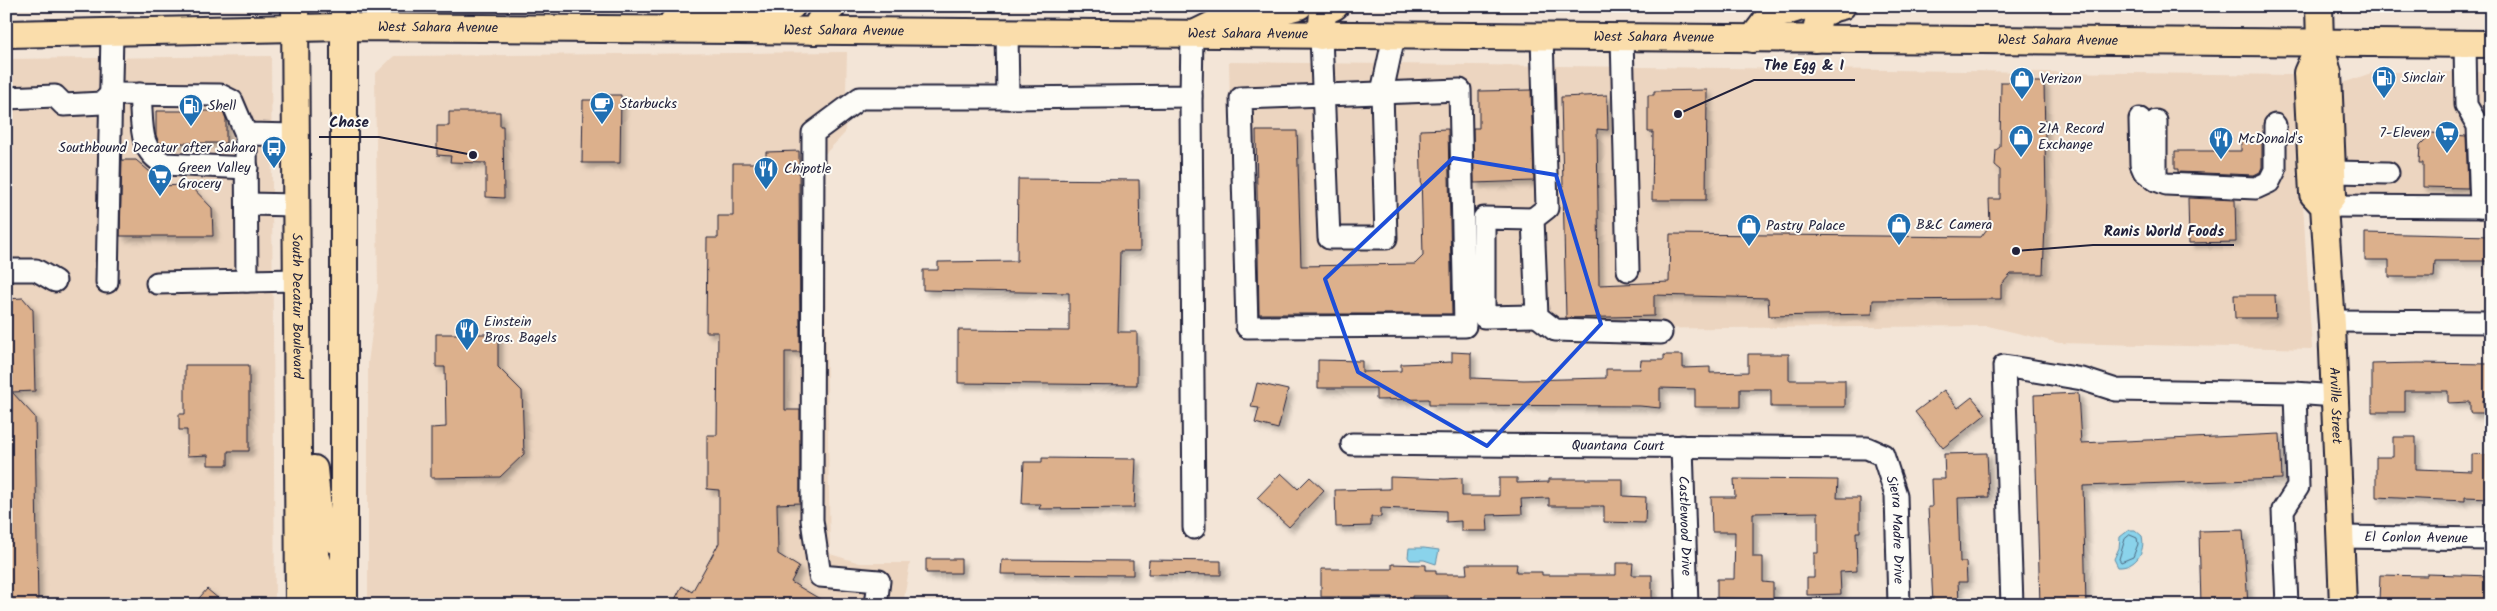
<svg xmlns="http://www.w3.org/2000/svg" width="2497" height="611" font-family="Kalam,sans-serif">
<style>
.built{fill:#ecd5c0}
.water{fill:#8ad3eb;stroke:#608ca5}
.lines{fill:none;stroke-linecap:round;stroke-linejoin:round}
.shore{stroke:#4c6981;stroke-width:1}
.building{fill:#dcb08c;stroke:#22223b;filter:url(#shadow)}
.minor-casing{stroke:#22223b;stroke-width:25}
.major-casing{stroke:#22223b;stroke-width:30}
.minor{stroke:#fdfcf7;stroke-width:21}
.major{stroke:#faddab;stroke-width:26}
.marked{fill:none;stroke:#1d4ed8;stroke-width:4;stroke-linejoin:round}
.labels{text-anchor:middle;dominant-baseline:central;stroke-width:4;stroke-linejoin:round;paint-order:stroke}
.street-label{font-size:14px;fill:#22223b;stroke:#fdfcf7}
.poi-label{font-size:14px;fill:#22223b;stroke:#fdfcf7;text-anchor:start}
.leader{fill:none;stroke:#22223b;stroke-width:2}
.callout-dot{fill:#22223b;stroke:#fdfcf7;stroke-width:2}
.callout-label{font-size:15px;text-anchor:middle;font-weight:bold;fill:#22223b;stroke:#fdfcf7;stroke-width:4;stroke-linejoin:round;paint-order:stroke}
</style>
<defs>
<filter id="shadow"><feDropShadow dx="4.5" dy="4.5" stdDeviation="2.5" flood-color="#0004"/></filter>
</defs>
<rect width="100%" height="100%" fill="#f3e5d7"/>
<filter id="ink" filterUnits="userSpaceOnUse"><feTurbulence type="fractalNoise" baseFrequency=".02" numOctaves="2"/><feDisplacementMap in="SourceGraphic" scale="10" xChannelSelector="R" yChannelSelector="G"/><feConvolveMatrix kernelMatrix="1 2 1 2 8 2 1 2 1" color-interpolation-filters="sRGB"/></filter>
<g filter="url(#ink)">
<path class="built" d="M847 52 845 133 823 156 830 554 860 563H910L903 605H368V363L378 287 375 74 394 56Z
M271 56 275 605H6V59Z
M1229 62 2295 75 2312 349 2059 343 1988 326 1235 332Z
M2374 72H2491V199L2348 201 2343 83Z"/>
<path class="water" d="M2129 530H2135L2142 536C2146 552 2135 568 2118 567L2114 559 2119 548 2120 537Z
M1409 548H1424L1439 550 1436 564 1424 560H1410L1408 557Z"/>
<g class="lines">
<path class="shore" d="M2130 535 2137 538 2138 544 2133 557 2121 562 2119 559 2125 539Z"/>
</g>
<path class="building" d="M2001 82H2044L2046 200 2043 274H2011L2001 285V299L1873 300 1872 314 1769 316 1768 298 1654 295V316L1566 318 1561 97 1607 95 1608 130 1597 129 1599 285 1669 282 1670 234 1981 237 1990 225 1989 199H2000V170L1995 166 1996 150 2000 147Z
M1531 90 1534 181 1474 183 1473 128H1479V91Z
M1707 90 1706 200H1652L1653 132H1648V95H1654V91Z
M595 95H621L620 163H582L583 100H595Z
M156 111H223L226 119V143H159L156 135Z
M449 112H500V126H503L504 198 486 197V163L450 162 451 156 437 155V126H449Z
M1448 129 1452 314H1259L1256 131H1297L1301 266 1415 264 1423 256 1420 130Z
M2432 133 2466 136 2468 188 2423 187V163H2419L2420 145Z
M2241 139H2262V167L2260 172 2254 175 2178 172V169H2175V151H2241Z
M799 151 800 352H785V410H800V503L777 504 778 554 799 567 791 582 830 605H672L682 586 692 592 719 543V490L707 489V435H717L718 332H706L707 238H718V216H733V163H766V152Z
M122 160H136L156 177 155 186 190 185 212 208 213 236H120Z
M1018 179 1139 180 1140 251H1120L1118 332H1137V385L958 383V330L1069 331V293L923 290V270H938V262L1017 261Z
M2188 198 2235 200 2236 242 2189 243Z
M2365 233 2491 236V261H2435L2434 277H2389V260H2365Z
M2234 295H2275L2276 318H2235Z
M23 298 33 310 35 391 12 392 35 417 38 605H6V299Z
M436 334H498V367L522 391 524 454 500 477 431 478V428L446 427 445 367H436Z
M1452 352 1471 353V378L1524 380 1606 378V369H1640L1641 360H1664V355H1683V368L1710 367V373L1748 372V354H1789V380H1845V407H1771V389H1740V407H1695V389L1660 388V408L1640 406 1429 405V399L1376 400V388H1318V360L1362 361V372L1401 371V364L1452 362Z
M2418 363 2491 364V400H2483L2484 413H2470V402L2448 403V391H2405V412H2372V364Z
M185 365H249V451H228V465H208V455L187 456V430H179V414H185Z
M1257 383 1288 390 1278 429 1255 423 1259 408 1251 407Z
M1944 390 1958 408 1972 397 1986 414 1943 448 1915 412Z
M2078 393 2081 443 2280 434 2282 479 2083 486 2086 605H2040L2034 395Z
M2393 437H2416V469L2472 471V454L2491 455V498L2465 497V501L2376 497V457H2393Z
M1987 453 1989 497 1958 498 1960 562H1966L1967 582H1958L1959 602 1933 603 1928 507H1932L1931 479H1945L1944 454Z
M1042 458 1136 459 1134 508 1039 509 1041 504H1022L1024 462H1042Z
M1281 473 1298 489 1310 477 1324 490 1289 527 1257 498Z
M1390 477 1445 479 1462 478V496H1499V478H1517V483L1549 482V479H1623V496L1646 497 1645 523 1604 522V506H1549V498L1521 499 1522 514 1487 515 1488 531H1461V521L1446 522V511L1381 508V517H1371V526L1336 527 1335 490 1390 489Z
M1734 479 1838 480 1837 498H1860V532H1856L1857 571 1840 572 1841 594 1807 595V578H1814V553H1818V512L1753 513V557H1763V582L1773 583V599L1717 598V579H1734L1735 532H1712L1711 497H1735Z
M2243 530 2248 605H2201L2199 531Z
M926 559H961V573H926Z
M1002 560 1133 561V575L1001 574Z
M1149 560 1221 561V575L1148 574Z
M1616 563H1633L1632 575H1652V603L1575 605V602L1518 601V605H1470V601L1448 602V596H1412V605H1392V597H1321V569H1392V564L1426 565V570H1436V574H1467L1466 564H1517L1516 572H1542V575H1616Z
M2427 574 2491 576V605L2379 602 2380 575 2427 576Z
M207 589 226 605H193Z"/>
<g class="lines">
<defs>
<g id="minor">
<path d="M1321 36 1329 238H1386L1382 92 1394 36"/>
<path d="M1542 37 1547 208 1533 219 1537 316 1555 330 1661 333"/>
<path d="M1622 38 1628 270"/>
<path d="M2465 44 2466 105 2478 126 2481 207"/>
<path d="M1460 90 1465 326 1247 327 1241 98Z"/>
<path d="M140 94C143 123 137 150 165 164L247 168"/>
<path d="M1191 96 1194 528"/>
<path d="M6 98 55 96 64 105 102 103 111 94 220 95 232 101 246 134 296 135"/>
<path d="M1008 98 1191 96 1192 34"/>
<path d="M2140 119 2141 164 2144 171 2156 180 2166 184 2256 188 2269 182 2275 170V125"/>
<path d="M2156 121V180"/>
<path d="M246 134 247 281"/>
<path d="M2332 172 2388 173"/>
<path d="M248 204 296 205"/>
<path d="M2324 206 2491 207"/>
<path d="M1533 219 1484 218V317L1537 316"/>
<path d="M6 270H36L55 281"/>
<path d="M107 282 112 32"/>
<path d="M157 283 297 280"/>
<path d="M2331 321 2491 322"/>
<path id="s1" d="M1352 444 1867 448 1883 455 1896 495 1899 605"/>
<path id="s2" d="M1682 446 1687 605"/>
<path id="s3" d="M2341 537 2491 539"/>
<path d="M876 605 879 581 820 576 812 520 813 133 860 98H1008L1007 32"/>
<path d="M2012 605 2004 366 2082 379 2116 390 2295 393 2335 396"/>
<path d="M2287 605 2283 510 2298 487 2295 393"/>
</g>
<g id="major">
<path id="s4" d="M295 6 299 605"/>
<path d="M344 6V605"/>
<path d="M2319 6 2320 43 2328 73 2333 195 2324 206"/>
<path d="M673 22 714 9 786 8 792 6"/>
<path d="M814 31 823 15 833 6"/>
<path d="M1198 32 1241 11 1276 12 1299 6"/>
<path id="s5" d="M6 34 344 27 2491 44"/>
<path d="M1321 36 1323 12 1335 6"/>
<path d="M1752 39 1769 17 1805 6"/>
<path d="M1815 39 1819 15 1834 8 1842 6"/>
<path id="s6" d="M2320 43 2307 73 2313 194 2324 206 2332 325 2343 605"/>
<path d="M314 469 320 529 325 536 344 543"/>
<path d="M299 549 312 550C324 565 321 587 321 605"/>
</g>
</defs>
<use href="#minor" class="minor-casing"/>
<use href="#major" class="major-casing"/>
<use href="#minor" class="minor"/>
<use href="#major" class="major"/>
</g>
</g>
<path class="marked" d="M1453 158 1556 175 1601 324 1487 446 1358 372 1325 279Z"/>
<defs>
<symbol id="fuel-pin" viewBox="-11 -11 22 30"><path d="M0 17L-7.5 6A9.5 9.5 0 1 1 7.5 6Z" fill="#1f6fb2" stroke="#fdfcf7"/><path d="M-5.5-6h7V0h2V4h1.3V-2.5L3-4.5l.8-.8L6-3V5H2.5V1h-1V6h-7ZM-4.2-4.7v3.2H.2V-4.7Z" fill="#fff"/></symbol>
<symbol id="shop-pin" viewBox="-11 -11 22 30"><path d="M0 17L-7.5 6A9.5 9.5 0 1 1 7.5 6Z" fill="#1f6fb2" stroke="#fdfcf7"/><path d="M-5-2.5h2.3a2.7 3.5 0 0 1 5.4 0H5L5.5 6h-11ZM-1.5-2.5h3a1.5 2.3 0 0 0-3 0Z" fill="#fff"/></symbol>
<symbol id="cafe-pin" viewBox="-11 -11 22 30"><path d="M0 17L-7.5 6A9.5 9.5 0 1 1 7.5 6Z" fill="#1f6fb2" stroke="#fdfcf7"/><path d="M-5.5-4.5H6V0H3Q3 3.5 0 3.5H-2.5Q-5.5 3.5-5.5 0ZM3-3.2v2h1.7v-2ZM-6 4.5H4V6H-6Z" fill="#fff"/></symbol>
<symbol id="supermarket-pin" viewBox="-11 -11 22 30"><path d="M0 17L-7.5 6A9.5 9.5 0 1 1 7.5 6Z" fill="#1f6fb2" stroke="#fdfcf7"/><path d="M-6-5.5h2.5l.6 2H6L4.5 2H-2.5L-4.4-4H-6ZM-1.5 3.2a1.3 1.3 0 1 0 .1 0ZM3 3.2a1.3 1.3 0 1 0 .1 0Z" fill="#fff"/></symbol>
<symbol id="restaurant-pin" viewBox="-11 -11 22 30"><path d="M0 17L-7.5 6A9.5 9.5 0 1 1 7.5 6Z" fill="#1f6fb2" stroke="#fdfcf7"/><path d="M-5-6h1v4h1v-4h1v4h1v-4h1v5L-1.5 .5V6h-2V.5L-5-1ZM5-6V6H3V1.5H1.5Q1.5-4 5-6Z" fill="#fff"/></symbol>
<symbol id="bus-pin" viewBox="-11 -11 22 30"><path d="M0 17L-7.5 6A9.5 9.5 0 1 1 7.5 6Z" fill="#1f6fb2" stroke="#fdfcf7"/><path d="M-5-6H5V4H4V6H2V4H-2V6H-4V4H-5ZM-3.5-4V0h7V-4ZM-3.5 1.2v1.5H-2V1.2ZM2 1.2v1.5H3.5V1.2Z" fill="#fff"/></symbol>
</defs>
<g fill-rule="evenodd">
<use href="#fuel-pin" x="2370" y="64" width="28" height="38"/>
<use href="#shop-pin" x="2008" y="65" width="28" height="38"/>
<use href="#cafe-pin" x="588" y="90" width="28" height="38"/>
<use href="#fuel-pin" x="177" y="92" width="28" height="38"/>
<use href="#supermarket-pin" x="2433" y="119" width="28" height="38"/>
<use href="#shop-pin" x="2007" y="123" width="28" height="38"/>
<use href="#restaurant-pin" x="2207" y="125" width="28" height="38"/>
<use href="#bus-pin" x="260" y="134" width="28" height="38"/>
<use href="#restaurant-pin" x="752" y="155" width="28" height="38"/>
<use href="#supermarket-pin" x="146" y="162" width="28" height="38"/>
<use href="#shop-pin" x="1885" y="211" width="28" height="38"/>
<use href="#shop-pin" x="1735" y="212" width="28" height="38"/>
<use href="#restaurant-pin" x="453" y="316" width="28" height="38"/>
</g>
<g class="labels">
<g class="street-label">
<text stroke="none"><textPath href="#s5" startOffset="432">West Sahara Avenue</textPath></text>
<text stroke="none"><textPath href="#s5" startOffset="838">West Sahara Avenue</textPath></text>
<text stroke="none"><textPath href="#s5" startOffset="1242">West Sahara Avenue</textPath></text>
<text stroke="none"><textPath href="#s5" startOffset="1648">West Sahara Avenue</textPath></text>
<text stroke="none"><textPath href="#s5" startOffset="2052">West Sahara Avenue</textPath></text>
<text stroke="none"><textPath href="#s4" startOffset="300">South Decatur Boulevard</textPath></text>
<text stroke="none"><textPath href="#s6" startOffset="370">Arville Street</textPath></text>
<text stroke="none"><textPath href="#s1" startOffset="266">Quantana Court</textPath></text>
<text stroke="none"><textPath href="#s2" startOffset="80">Castlewood Drive</textPath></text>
<text stroke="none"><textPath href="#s1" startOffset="609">Sierra Madre Drive</textPath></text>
<text stroke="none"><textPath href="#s3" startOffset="75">El Conlon Avenue</textPath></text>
</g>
<g class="poi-label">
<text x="2402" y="78">Sinclair</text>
<text x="2040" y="79">Verizon</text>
<text x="620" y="104">Starbucks</text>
<text x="208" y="106">Shell</text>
<text x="2038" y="129">ZIA Record<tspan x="2038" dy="16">Exchange</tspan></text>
<text x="2430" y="133" text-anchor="end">7-Eleven</text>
<text x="2238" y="139">McDonald's</text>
<text x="256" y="148" text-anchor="end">Southbound Decatur after Sahara</text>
<text x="178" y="168">Green Valley<tspan x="178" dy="16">Grocery</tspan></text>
<text x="784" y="169">Chipotle</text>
<text x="1916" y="225">B&amp;C Camera</text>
<text x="1766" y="226">Pastry Palace</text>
<text x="484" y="322">Einstein<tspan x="484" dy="16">Bros. Bagels</tspan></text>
</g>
</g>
<path class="leader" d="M1678 114L1754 80H1855M473 155L379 137H319M2016 251L2093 245H2234"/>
<g class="callout-dot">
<circle cx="1678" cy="114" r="5"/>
<circle cx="473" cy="155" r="5"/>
<circle cx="2016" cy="251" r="5"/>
</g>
<g class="callout-label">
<text x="1804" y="70">The Egg &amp; I</text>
<text x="349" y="127">Chase</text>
<text x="2164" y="236">Ranis World Foods</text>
</g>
<rect width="2497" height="611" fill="none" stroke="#fdfcf7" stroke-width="25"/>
<rect x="12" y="12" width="2472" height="586" fill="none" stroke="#22223b" stroke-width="2" filter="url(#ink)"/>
</svg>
